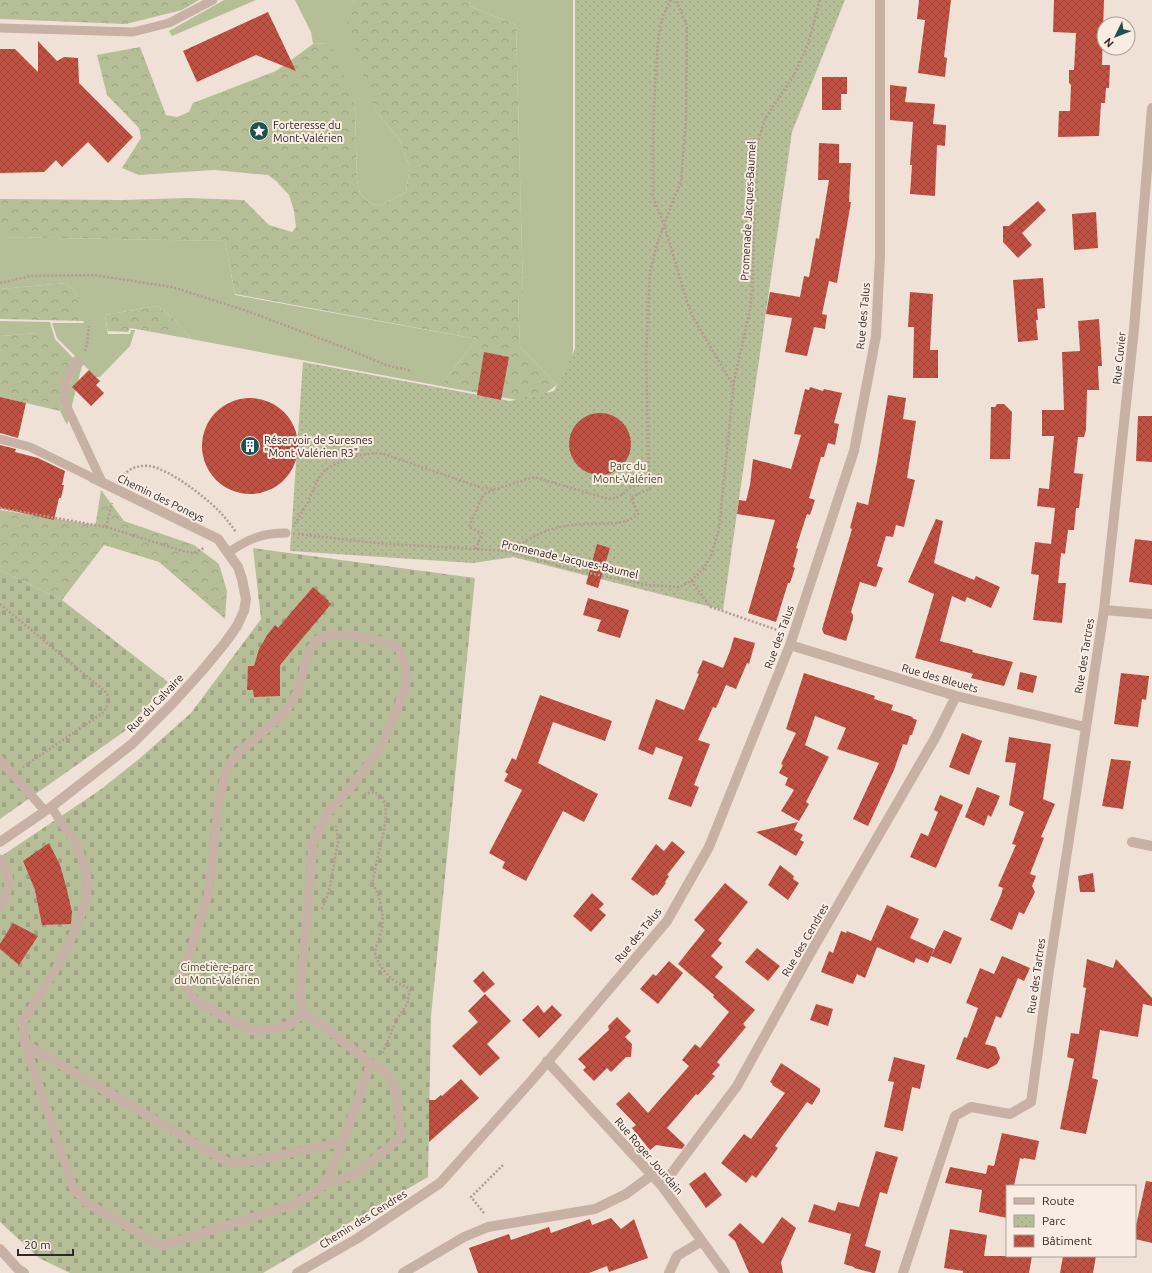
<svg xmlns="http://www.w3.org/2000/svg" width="1152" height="1273" font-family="Ubuntu,sans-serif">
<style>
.green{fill:#b6be98}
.forest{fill:url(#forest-crowns)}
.cemetery{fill:url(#cemetery-stones)}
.park{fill:url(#park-dots)}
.building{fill:url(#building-cross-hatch)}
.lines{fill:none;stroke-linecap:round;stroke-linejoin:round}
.path{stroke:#b29a8e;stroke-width:2.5;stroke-dasharray:2 2;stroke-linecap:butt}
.lane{stroke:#c7b0a4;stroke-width:9}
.street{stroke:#c7b0a4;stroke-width:10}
.labels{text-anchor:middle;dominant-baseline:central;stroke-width:4;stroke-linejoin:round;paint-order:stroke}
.poi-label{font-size:11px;fill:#322825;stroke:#f8ece3;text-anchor:start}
.street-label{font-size:11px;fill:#322825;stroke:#f8ece3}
.park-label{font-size:11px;fill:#47502a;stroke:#f8ece3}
</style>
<defs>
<pattern id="forest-crowns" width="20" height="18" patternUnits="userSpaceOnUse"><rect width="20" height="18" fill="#b6be98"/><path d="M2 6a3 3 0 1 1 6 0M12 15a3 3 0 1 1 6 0" fill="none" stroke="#9da383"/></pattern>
<pattern id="cemetery-stones" width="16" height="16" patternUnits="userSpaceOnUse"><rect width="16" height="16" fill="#b6be98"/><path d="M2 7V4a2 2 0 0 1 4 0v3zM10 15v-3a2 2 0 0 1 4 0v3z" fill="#9da383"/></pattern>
<pattern id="park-dots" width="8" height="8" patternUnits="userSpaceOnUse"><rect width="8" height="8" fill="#b6be98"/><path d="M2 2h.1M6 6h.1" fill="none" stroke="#9da383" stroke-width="1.8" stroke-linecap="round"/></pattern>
<pattern id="building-cross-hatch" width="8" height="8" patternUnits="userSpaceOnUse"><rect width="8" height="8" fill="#c15243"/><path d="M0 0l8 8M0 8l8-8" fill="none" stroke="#9d4438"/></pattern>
</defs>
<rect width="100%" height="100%" fill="#f0e1d7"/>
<path class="green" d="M224 0H256L172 36 169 31Z
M295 0H356L353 3 375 110 399 139 410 167 406 192 380 206 370 203 360 193 357 180 355 110 327 43 313 44 311 32Z
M470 0H573V350L572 356 557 385 520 347 518 294 523 293 516 25 469 6Z
M0 237 225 241 235 295 477 339 440 386 191 339 173 318 157 306 105 315 108 334H130L131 330H135L130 346 100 377H96L84 365 82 366 67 425 60 411 75 371 37 333 0 336V321L50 322 55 339 73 358 75 356 57 338 52 323H84L75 292 66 283 0 289Z"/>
<path class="forest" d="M0 0H199L182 10 126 24 0 19Z
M356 0H470L469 6 516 25 523 293 518 295 520 347 557 385 546 393 517 400 440 386 477 339 235 294 225 241 0 237V199L122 200 188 198 244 200 269 225 292 232 296 227 294 211 289 195 276 181 268 175 214 170 139 175 122 168 141 138 139 128 107 95 97 55 140 47 166 115 177 117 189 112 193 103 276 71 313 44 327 43 338 56 355 110 357 180 360 193 370 203 380 206 406 192 410 167 399 139 375 110 358 61 346 18 353 3Z
M66 283 75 292 84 321 0 319V289Z
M157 306 173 318 191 339 136 329 130 328 128 332 108 331 105 315Z
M37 333 45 339 75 371 60 411 0 397V336Z
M101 490 124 521 194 545 219 564 227 591 225 619 159 562 104 545 62 600 0 570V510L94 525 96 522Z"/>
<path class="cemetery" d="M253 548 475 578 431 1016 428 1177 263 1273H70L39 1258 0 1222V857L100 790 139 759 191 713 261 619Z
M0 570 62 600 168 682 125 731 0 819Z"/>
<path class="park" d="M575 0H845L792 132 723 610 513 557 473 563 290 551 303 362 510 401 554 391 575 349Z"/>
<path class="building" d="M919 0H951L944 57 947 58 945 77 918 73 925 20 917 19Z
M1054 0H1104L1102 65H1110L1109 88H1106L1105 103H1101L1099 136 1058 137 1059 111H1070L1071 85 1069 83V70H1074L1076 33 1053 32Z
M268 12 296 71 256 55 197 82 183 51Z
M38 41 57 61 64 57 78 58 79 83 133 137 108 163 88 142 62 167 56 160 44 172 0 173V49H15L38 72Z
M822 77H847V94H841V110H822Z
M890 85 907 87 905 102 935 104 933 124 946 125 945 146 937 145 935 196 910 194 912 165H910L913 122 890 120Z
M819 143 839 144V163H851L849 202H851L837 283 829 281 822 314 827 315 825 329 814 327 807 356 785 352 792 318 766 314 770 292 800 297 804 276 809 277 816 238 819 239 829 180H818Z
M1038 201 1046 210 1022 233 1032 245 1018 258 1003 242V226H1009Z
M1096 212 1098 248 1074 250 1072 214Z
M1043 278 1045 308 1037 309 1038 320H1036L1038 340 1018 342 1013 280Z
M910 292 933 294 930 350H938V378H913L914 327H908Z
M1099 319 1102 366H1098L1099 390H1087L1086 430 1084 437H1078L1074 473 1083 474 1079 508H1076L1074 530H1068L1065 554 1061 553 1058 583H1066L1062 623 1033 620 1039 575 1031 574 1035 542 1051 544 1055 508 1037 506 1039 488 1049 489 1054 436H1042V410H1064L1062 352 1080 351 1078 321Z
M484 352 509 357 501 400 477 395Z
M89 370 100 381 96 385 104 393 91 406 72 387Z
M810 387 823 391 824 389 842 393 834 423 839 424 835 445 828 443 824 457H821L809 498 815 500 810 515 807 514 796 548 798 549 793 567 795 568 790 583H788L776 622 748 613 775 520 737 514 739 500 746 501 750 485 753 459 791 469 801 435 794 434 805 389 809 390Z
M888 395 906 398 903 419 916 421 907 478 915 480 904 527 896 525 893 537 886 536 877 566 883 568 876 587 860 582 851 612 853 615V619L846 641 824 634 822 629 852 529 850 528 857 502 868 505 877 462Z
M0 397 26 403 18 438 0 433Z
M202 446a48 48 0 1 1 96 0a48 48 0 1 1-96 0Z
M997 404H1004L1012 412 1010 459H990L991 407H995Z
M569 444a31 31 0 1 1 62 0a31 31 0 1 1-62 0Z
M1138 416H1152V462L1136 461Z
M0 445 16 449 15 452 38 458 65 471 62 485H64L61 498H59L54 520 0 508Z
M936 519 943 521 934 563 974 580 976 576 1000 587 991 608 967 597 965 602 952 596 940 641 973 650 972 652 1013 662 1004 686 971 678 973 674 915 658 934 594 908 582Z
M1135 539 1152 541V585L1129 582Z
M597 544 610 548 598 588 586 584Z
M313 587 329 601H328L331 604 280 665V696L254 697 253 690H247L248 666H254L259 649 268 634 275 625 278 628Z
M588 598 629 610 620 638 597 631 601 620 583 615Z
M734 637 755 643 749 664 747 663 736 689 726 685 716 708 713 707 698 740 710 744 694 785 699 787 691 807 668 799 683 757 656 747 653 755 638 749 656 699 684 710 699 674 697 673 703 660 723 668 730 651Z
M1020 672 1037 676 1033 693 1017 689Z
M804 673 875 696 874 699 893 705 891 710 913 717 912 718 917 720 912 735H910L907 745 903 744 894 770 868 826 853 819 879 763 837 749 846 728 815 716 805 745 829 757 806 802 809 804 799 821 781 811 794 790 785 785 788 778 779 773 783 765 781 764 796 733 786 729Z
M1121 673 1149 676 1146 700 1142 699 1138 727 1114 724Z
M540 695 612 721 605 741 553 722 538 763 598 794 584 822 563 811 526 881 502 868 505 862 489 853 522 790 504 781 508 774 505 772 512 758 516 760Z
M962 733 982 741 969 775 949 767Z
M1009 737 1051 744 1043 799 1055 804 1041 837 1044 838 1030 874 1036 876 1032 886 1035 892 1024 914 1019 912 1012 930 990 920 1001 895 1003 888 998 886 1016 845 1012 844 1024 812 1009 805 1016 763 1005 762Z
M1111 759 1131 761 1123 809 1102 806Z
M977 787 1000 796 991 817 988 815 984 826 965 817Z
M940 795 963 805 936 868 910 857 921 833 928 836 938 812 934 810Z
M798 822 794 830 803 835 800 840 804 842 796 856 756 832Z
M672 841 685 852 667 875 669 876 665 882 666 883 657 895 656 894 653 896 631 879 656 844 664 851Z
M49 843 60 865 66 886 72 912 71 924 42 925 35 890 23 861Z
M780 865 794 876 793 879 799 883 788 900 768 885Z
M1093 873 1095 892H1080L1078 876Z
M725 883 748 902 718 940 722 943 711 956 723 967 715 977 755 1010 743 1024 746 1027 717 1062 720 1065 712 1074 715 1076 698 1095 696 1094 667 1128 685 1145 682 1149 656 1145 650 1150 632 1128 636 1125 616 1104 629 1092 648 1113 689 1066 682 1060 695 1044 700 1048 729 1012 713 997 714 995 678 964 705 930 694 920Z
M592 893 604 904 599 909 606 915 591 932 573 916Z
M887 905 919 919 910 938 934 949 928 963 916 958 914 963 877 947 865 978 857 974 853 984 821 972 829 951 833 953 841 931 846 933 847 931 871 941Z
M13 923 38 936 19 965 0 949V944Z
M944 930 962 938 951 964 931 956Z
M757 948 780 966 768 981 745 962Z
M1002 956 1030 968 1024 981 1018 978 1001 1018 996 1016 985 1044 996 1047 1000 1058 997 1064 988 1069 956 1059 964 1037 967 1038 978 1008 966 1003 980 968 994 974Z
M1087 959 1113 968 1116 959 1152 998V1006L1143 1004 1138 1037 1100 1030 1092 1078 1098 1080 1086 1134 1060 1129 1074 1059 1067 1057 1071 1033 1079 1034 1086 988 1083 987Z
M669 961 683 973 658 1004 640 989 653 974 656 976Z
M483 971 495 984 484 993 473 981Z
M485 994 511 1021 487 1044 500 1058 480 1076 452 1046 478 1022 468 1011Z
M816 1004 833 1009 828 1026 810 1020Z
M538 1005 544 1013 552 1005 562 1015 539 1038 522 1020Z
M617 1017 631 1031 625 1037 632 1044 631 1057H626L611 1072 607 1068 594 1081 583 1070 586 1067 578 1059 609 1030 608 1026Z
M894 1057 925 1065 920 1089 912 1087 903 1131 884 1127 894 1082 888 1081Z
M781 1063 819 1088 820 1089V1092L812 1105 807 1102 775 1146 778 1148 756 1178 752 1175 746 1183 721 1163 744 1134 751 1139 785 1093 772 1085 773 1084 770 1082Z
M461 1079 479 1098 429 1142V1100H435L441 1095 442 1096Z
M1002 1133 1039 1141 1035 1160 1024 1158 1023 1159 1020 1158 1014 1186H1007V1218L979 1212 982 1190 945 1183 950 1167 986 1174 988 1165 994 1166Z
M876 1151 898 1157 887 1194 880 1192 865 1246 881 1251 875 1273H873L854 1268V1267L844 1264 851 1234 808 1222 814 1204 835 1211 838 1202 859 1207Z
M705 1172 722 1195 706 1208 689 1184Z
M1146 1181 1152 1182V1243L1135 1239V1230Z
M782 1217 796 1228 781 1262 783 1273H749L735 1241 728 1235 740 1223 763 1244Z
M611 1218 621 1229 634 1219 648 1258 609 1272 607 1266 589 1273H478L469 1248 509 1234 511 1240 549 1227 551 1233 590 1219 592 1225Z
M950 1229 987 1235 984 1256H1032L1029 1273H963V1271L944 1268Z
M1063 1256H1096L1093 1273H1060Z"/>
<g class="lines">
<path class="path" d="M671 0C657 22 658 46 656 72 653 113 653 154 653 195 656 209 664 220 667 234L687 302 693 317 734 387
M0 283 31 276 93 275 172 287 247 311 343 347 386 365 412 371
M85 351 87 343 89 326
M121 478C128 469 137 465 148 466 167 467 205 497 218 510 225 517 230 524 236 532
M0 508 106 527 183 551 194 553 204 548
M295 524 308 502 318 479 325 470 343 460 355 456 375 453 384 454 482 488 496 489 534 477 609 499 616 498 620 496 630 488 642 482 649 476 646 358 650 272 657 244 674 198 681 182 686 119 687 26 676 0
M106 527 112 503
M298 534 375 543 508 551 574 570 648 585 680 587 691 581 704 568 711 556 719 529 734 381 750 310 752 290 757 144 765 119 794 75 808 44 820 0
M476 549 482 533 469 527 482 497 486 493 495 490
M509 551C524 542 539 532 556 528 565 526 575 524 584 524 602 523 624 527 638 514L631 497 650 489 649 477
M691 581 711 607 780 631
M0 604 107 693 109 701 104 712 23 767
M364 794 374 792C376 793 380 795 382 797 393 812 377 853 375 871 374 875 372 880 373 883 374 886 376 889 377 892 381 902 384 917 382 928 381 937 373 948 376 957 380 968 390 979 400 984 405 986 408 987 410 991L407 1004 397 1019 382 1054
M322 909 329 892 338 842 336 826
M484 1213 471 1197 503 1165"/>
<path class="lane" d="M0 28 133 32 169 23 213 0
M78 362C65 375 62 389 67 407L102 482
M0 439 30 447 93 478
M229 552C248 539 262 533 286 533
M0 760 45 811
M51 807 76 844 86 869 87 897 77 926 59 964 23 1022 25 1044 73 1187 85 1202 161 1246 295 1204 325 1185 359 1172 401 1137C399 1122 399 1101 395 1087 392 1077 380 1067 371 1063L338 1156 325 1185
M0 859C13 875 10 890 0 907
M304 1012 300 998 313 843 326 815 351 787 381 747 396 712 406 685 405 664 399 649 382 641 349 635H329L317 640 309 651 297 693 283 715 240 751 227 767 219 801 208 895 182 979 194 999 226 1018 253 1031 273 1029 290 1025 304 1012 371 1063
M25 1044 229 1163 253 1161 343 1142"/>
<path class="street" d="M1104 610 1152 614
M790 645 956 696 1085 727
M0 842 51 807 132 744 173 703 201 672 225 643 237 626 244 611 246 599 242 579 238 567 218 539 93 478
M1132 842 1152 846
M547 1061 662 1186 725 1273
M662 1186 737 1086 811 952 935 738 956 696
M0 1249 18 1269 24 1273
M297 1273 358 1238 440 1183 533 1079 667 921 709 847 790 645 854 451 876 336 880 256V0
M403 1273 464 1237 488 1227 595 1209 626 1194 652 1175
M669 1273 677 1256 702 1241
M903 1273 955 1116 971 1107 1010 1114 1031 1102 1049 970 1104 610 1134 329 1152 108"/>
</g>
<defs>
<symbol id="sight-disc" viewBox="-11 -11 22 22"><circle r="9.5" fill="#1d524f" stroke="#f8ece3"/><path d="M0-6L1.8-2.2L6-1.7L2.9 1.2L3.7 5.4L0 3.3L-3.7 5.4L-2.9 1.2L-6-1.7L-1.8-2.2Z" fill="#fff"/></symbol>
<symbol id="building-disc" viewBox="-11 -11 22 22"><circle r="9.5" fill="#1d524f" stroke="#f8ece3"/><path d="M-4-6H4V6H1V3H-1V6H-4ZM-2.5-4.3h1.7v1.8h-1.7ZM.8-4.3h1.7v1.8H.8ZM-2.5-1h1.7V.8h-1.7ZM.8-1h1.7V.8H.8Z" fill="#fff"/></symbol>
</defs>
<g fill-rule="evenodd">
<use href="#sight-disc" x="248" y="120" width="22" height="22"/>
<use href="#building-disc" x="239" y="435" width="22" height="22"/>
</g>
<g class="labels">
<g class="poi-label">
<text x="273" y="125">Forteresse du<tspan x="273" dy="13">Mont-Valérien</tspan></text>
<text x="264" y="440">Réservoir de Suresnes<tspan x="264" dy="13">"Mont Valérien R3"</tspan></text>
</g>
<g class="street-label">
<text transform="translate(748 211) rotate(-87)">Promenade Jacques-Baumel</text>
<text transform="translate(863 316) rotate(-85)">Rue des Talus</text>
<text transform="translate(1119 358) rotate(-84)">Rue Cuvier</text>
<text transform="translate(161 498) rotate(26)">Chemin des Poneys</text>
<text transform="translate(570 559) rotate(13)">Promenade Jacques-Baumel</text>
<text transform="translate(779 637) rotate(-70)">Rue des Talus</text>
<text transform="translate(1084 656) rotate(-81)">Rue des Tartres</text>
<text transform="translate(940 678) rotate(16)">Rue des Bleuets</text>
<text transform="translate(155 703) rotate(-46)">Rue du Calvaire</text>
<text transform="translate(638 935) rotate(-51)">Rue des Talus</text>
<text transform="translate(805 940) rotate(-60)">Rue des Cendres</text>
<text transform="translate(1036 976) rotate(-82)">Rue des Tartres</text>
<text transform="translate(649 1156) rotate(49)">Rue Roger Jourdain</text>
<text transform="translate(363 1219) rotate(-32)">Chemin des Cendres</text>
</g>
<g class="park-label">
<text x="628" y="466">Parc du<tspan x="628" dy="13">Mont-Valérien</tspan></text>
<text x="217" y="967">Cimetière-parc<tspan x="217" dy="13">du Mont-Valérien</tspan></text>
</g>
</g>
<rect x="1006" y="1185" width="130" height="72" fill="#f8ece3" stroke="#a99e97"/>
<rect x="1014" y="1198" width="20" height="6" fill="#c7b0a4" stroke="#a99e97"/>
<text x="1042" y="1205" font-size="12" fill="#322825">Route</text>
<rect x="1014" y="1215" width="20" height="12" fill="url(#park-dots)" stroke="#a99e97"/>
<text x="1042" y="1225" font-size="12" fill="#322825">Parc</text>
<rect x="1014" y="1235" width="20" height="12" fill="url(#building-cross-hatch)" stroke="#a99e97"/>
<text x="1042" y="1245" font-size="12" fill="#322825">Bâtiment</text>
<g transform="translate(1116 36) rotate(227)"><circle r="19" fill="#f8ece3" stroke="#a99e97"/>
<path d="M0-3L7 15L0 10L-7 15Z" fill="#1d524f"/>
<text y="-6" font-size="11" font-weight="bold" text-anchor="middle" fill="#322825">N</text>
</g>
<path d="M18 1249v6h55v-6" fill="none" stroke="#322825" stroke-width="2"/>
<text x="24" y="1249" font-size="12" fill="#322825" stroke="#f8ece3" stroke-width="3" paint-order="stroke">20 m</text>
</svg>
